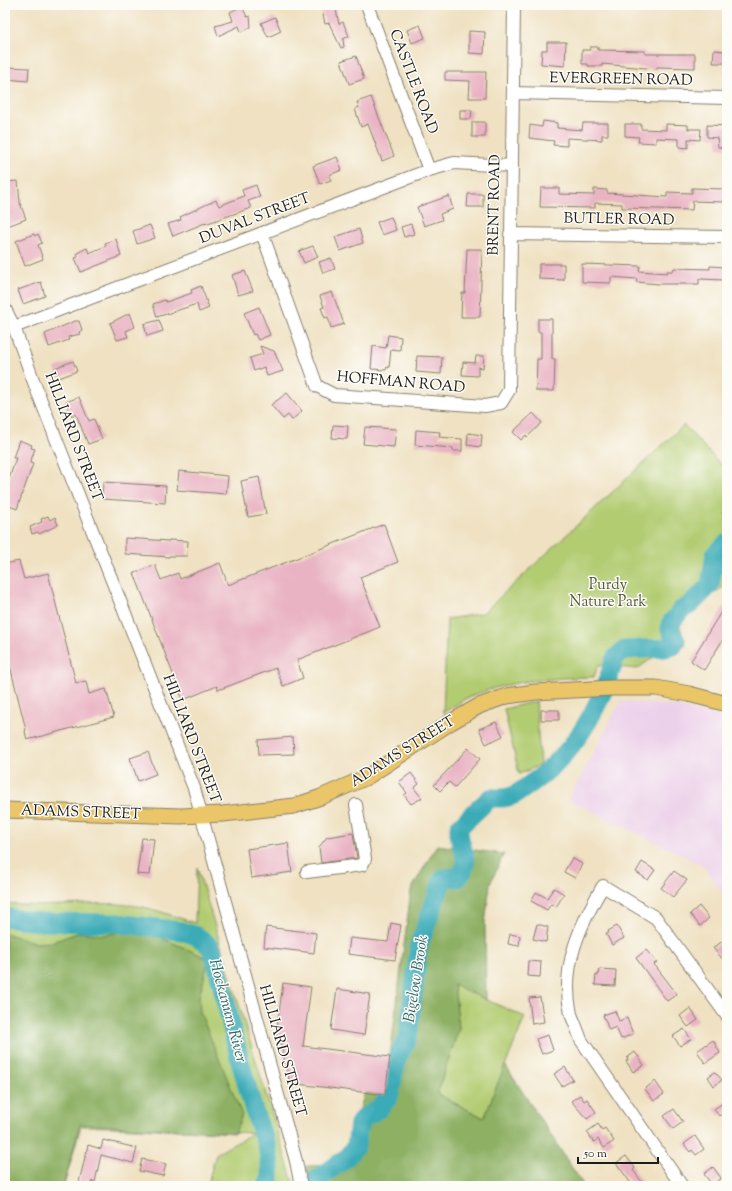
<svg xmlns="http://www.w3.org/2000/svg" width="732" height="1191" font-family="'Sorts Mill Goudy',serif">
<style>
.built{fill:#ecd1ea}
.green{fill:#b2cc72;stroke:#677447}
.forest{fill:#8db064;stroke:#546640}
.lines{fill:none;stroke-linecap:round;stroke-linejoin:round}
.river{stroke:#3babb8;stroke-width:19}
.building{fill:#e9b3c3}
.minor-casing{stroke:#867e6e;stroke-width:14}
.major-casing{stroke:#867e6e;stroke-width:17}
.minor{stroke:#fff;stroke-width:12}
.major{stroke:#eac669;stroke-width:15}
.labels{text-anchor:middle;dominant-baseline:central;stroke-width:3;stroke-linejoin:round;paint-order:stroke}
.street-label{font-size:15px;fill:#1c1c1c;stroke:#fdfcf7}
.park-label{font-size:15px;fill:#505a3a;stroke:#fdfcf7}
.water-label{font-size:16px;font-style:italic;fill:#2c646a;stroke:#fdfcf7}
</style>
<rect width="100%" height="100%" fill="#fdfcf7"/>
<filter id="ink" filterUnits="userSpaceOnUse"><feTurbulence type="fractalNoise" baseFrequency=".025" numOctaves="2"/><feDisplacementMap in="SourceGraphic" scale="8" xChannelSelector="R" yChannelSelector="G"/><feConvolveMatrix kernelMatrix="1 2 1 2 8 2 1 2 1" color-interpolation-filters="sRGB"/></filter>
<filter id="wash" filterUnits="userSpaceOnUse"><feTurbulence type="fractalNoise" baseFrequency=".012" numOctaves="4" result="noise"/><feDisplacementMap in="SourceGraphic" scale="16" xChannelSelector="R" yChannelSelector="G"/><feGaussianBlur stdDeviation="0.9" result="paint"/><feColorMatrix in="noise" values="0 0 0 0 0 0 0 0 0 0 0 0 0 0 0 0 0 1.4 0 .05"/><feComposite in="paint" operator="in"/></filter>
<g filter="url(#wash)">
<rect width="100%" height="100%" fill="#efe1c1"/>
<path class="built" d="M621 701 676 706 727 718V902L704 866 568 800Z"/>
<path class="green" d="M684 425 721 465 727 461V585L689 608 676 614 686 645 654 657 637 669 598 665 594 677C551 678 507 680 467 698 459 702 451 708 443 713L447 619 483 613Z
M536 701 540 765 519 774 504 709Z
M197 867 294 1186H207L216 1154 254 1133 81 1126 64 1186H5V903C47 910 89 900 130 905 152 907 175 917 195 923Z
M453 985 525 1017 484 1118 437 1094 459 1028Z"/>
<path class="forest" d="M437 845 504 854 490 884 485 923 486 1000 454 985 459 1028 437 1094 484 1118 505 1065 584 1186H305L304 1166 342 1165 365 1093 385 1095 411 890Z
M127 931 160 937 209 959 199 997 200 1012 242 1115 235 1133 80 1124 63 1186H5V933L37 943 52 942 80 932 103 935Z"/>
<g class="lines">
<path class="river" d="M5 917 37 922 117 923 181 931 194 935 204 941 211 948 215 958 240 1061 254 1111 267 1146 270 1165V1179L267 1186
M312 1183 345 1159 356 1146 359 1124 363 1118 379 1109 389 1097 397 1059 408 1037 419 945 443 879 449 877 458 878C475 860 457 847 459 827L490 798C498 797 505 800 514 795 520 792 526 787 532 783 575 753 600 708 615 658L624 650 665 648 673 646 676 641 670 629V624L681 610 690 605 710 585 715 554 727 543"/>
</g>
<g id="blocks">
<path class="building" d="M321 5H335L339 24 343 22 349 36 343 39 344 47 341 48 329 23 325 24Z
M242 6 247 17 250 16 251 27 241 32 239 26 218 36 215 26 233 21 230 12Z
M275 17 281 31 268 37 261 23Z
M420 25 425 38 412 43 407 30Z
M469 31 485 32 484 54 469 53Z
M547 42H566L565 66 541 64 542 50H547Z
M590 47H598V50L645 51V54H695V68L657 67V69L602 64V66H588V64H582V50H590Z
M714 50 727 51V63H713Z
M356 56 364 79 349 84 341 61Z
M5 67 29 68 28 81 5 79Z
M445 72H486L485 98H469L470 81 445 80Z
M371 97 394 156 382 161 368 124 361 127 355 109 359 107 357 102Z
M460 110H472L471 119H460Z
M543 121 557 123V128L582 130 583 123H608V135H602V140L567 138V146L553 145 554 141 529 138 530 125 542 127Z
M472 122H485V137H472Z
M625 124H641V129L666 130V124L688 125V129H701L700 140 688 139V148L679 147V139L656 138V143L638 142 639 137 625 136Z
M707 125 727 126V148L718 147 717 138 707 137Z
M337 157 342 170 329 175 331 180 320 184 313 166Z
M18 181 20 203 26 219 5 227V182Z
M256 185 260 197 248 201 251 208 205 224V223L173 236 168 224 181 220 180 217 216 200 219 206 244 196 242 190Z
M541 188H559V194L594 195V189L607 190V193L667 197V192L692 193V188L724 189 723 202 693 201 692 210 622 208V204L595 203V208L540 207Z
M468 194H483V207H467Z
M449 196 453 209 440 214 442 220 424 226 417 207Z
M391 217 396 230 382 235 377 222Z
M411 224 414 234 404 237 401 227Z
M150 225 155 238 137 244 133 231Z
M359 229 363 243 340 251 335 237Z
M34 234 35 236 38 234 42 243 38 245 43 259 25 266 16 241Z
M116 239 121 256 81 272 75 258 78 257 77 253 87 248 89 253 106 246 105 243Z
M313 246 318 257 304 263 299 251Z
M467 249H482L480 317H461L462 293H465Z
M331 258 335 269 323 273 319 262Z
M539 264H564V280L539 279Z
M582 264 640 266 639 271 667 273V271H673L674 268 710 269V266L725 267V280L699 279V284H659L636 282 637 279 611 277V283L582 282Z
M245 271 253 291 238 295 232 275Z
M41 282 45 296 23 304 18 290Z
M201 286 209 308 199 312 197 304 157 317 153 304 165 300 166 302 192 293 191 290Z
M332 292 344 324 331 328 328 317 325 318 321 308 324 307 320 296Z
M259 307 270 335 258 340 255 334 253 335 244 313Z
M130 313 135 327 126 331 128 337 117 340 110 323Z
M538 319H552V359H555L554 391H536L537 359H541V332H538Z
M159 320 163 331 147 336 144 324Z
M75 321H79L82 330 79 332 80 334 68 337 69 340 49 347 45 334Z
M388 335 401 337 400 350 391 349 389 368 387 367 386 370 371 369 373 346 386 348Z
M260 346 274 351 283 371 267 376 264 367 254 371 250 358 263 354Z
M417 356 442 357 441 374 416 372Z
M476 356H484L483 368 478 367V376L462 375 463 362 475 363Z
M73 361 77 371 59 378 55 368Z
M287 393 302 411 292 420 288 415 283 419 271 405Z
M79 397 89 421 94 419 102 439 88 444 76 414 72 416 66 402Z
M533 413 542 423 527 437 526 435 521 440 513 432Z
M333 425 348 426 347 439 332 438Z
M365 427 396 429 394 447 363 444Z
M416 430 440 432 439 437 462 439V451H453V448L415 445Z
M468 433 482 435 481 447 467 445Z
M19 440 32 445 31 448 35 449 30 463 33 464 17 509 5 504V491L16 458H13Z
M179 471 228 476 226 494 177 490Z
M259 477 266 514 248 517 241 481Z
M103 482 166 486 165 503 102 499Z
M48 516 50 520 55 517 58 525 39 534 38 532 32 534 30 527 42 522 41 519Z
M384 524 398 562 360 577 380 627 297 660 303 678 283 686 276 668 218 690 217 686 183 700 134 573 155 565 161 580 178 573 180 579 220 563 228 585Z
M125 538 169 541V540L188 541 187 556H169V557L125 554Z
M19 561 24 579 48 573 76 683 86 681 89 694 106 689 114 717 27 740 25 731 26 730 5 646V564Z
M727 602V633L704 670 691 661Z
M541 710H559V720H541Z
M496 722 503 736 486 744 479 729Z
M293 737 294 754 259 755 258 740Z
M468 748 480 759 455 787 449 782 440 791 434 785Z
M148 752 156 774 138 781 130 758Z
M411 773 419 784 414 788 422 798 411 804 404 795 407 793 399 782Z
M353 833 357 858 321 863 319 847 327 837Z
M142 838 154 839 150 875 137 874Z
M288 843 292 872 251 878 247 849Z
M572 858 582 864 575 878 564 872Z
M642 862 655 870 648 880 636 872Z
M674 871 687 880 673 897 661 888Z
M554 888 564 894 556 907 551 904 547 910 531 901 536 892 547 898Z
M699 906 709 918 700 926 690 914Z
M391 923 401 925 395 960 348 954 350 938 388 942Z
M537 924 548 927 546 942 533 939Z
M617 926 624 938 612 945 606 934 609 933 608 931Z
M266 927 316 933 314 953 264 947Z
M510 934 520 936 519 946 508 944Z
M727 938V964L713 948Z
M646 950 657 962 654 964 677 994 667 1001 636 958Z
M528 961 541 962 540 977 527 976Z
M599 969 616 970 615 986 595 985 596 975 598 976Z
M283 983 311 987 303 1046 390 1057 385 1095 290 1083 280 1040 275 1042Z
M337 989 370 994 364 1035 331 1030Z
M540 997 544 1022 532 1024 529 998Z
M690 1008 698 1020 688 1027 680 1016Z
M615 1011 619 1021 627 1018 633 1034 621 1039 616 1027 609 1030 603 1015Z
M684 1029 691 1039 680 1046 673 1036Z
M548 1035 553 1050 542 1054 536 1039Z
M713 1040 720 1053 705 1063 697 1051Z
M635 1052 644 1065 633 1072 626 1061 628 1060 627 1058Z
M565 1067 573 1080 562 1086 554 1074Z
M715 1072 722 1080 714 1086 708 1077Z
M655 1081 664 1094 654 1101 645 1089Z
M580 1095 584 1101 587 1099 596 1112 587 1119 571 1101Z
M727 1100V1110L719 1116 714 1109Z
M674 1109 683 1122 673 1129 664 1116Z
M598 1124 602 1130 605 1128 614 1141 604 1148 598 1139 594 1142 587 1132Z
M695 1136 704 1149 696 1155 692 1150 690 1152 684 1144Z
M103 1140 137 1148 133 1163 101 1155 95 1182 92 1181 90 1186H78L88 1145 101 1149Z
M626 1156 635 1168 633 1170 645 1186H633L616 1163Z
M142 1159 166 1164 163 1176 139 1171Z
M713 1167 721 1178 712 1185 704 1174Z"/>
</g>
</g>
<g filter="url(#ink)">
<use href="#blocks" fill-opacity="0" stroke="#867e6e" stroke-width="1"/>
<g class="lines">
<defs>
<path id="minor" d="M367 5 429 170
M513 93 727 98
M262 233 317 386 334 395 485 406 501 403 509 390 514 5
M510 234 727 237
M5 309 14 327 36 388 194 788 296 1161 301 1186
M14 327 429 170 454 163 512 166
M307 872 362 865 365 859 356 805
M682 1186 581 1040C578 1031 574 1022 571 1014 560 967 580 925 603 886L656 918 727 1016"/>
<path id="major" d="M5 810 181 816 223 814 294 806 321 797 367 777 451 722 479 706 507 696 535 692 612 688H656L689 694 727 704"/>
</defs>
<use href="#minor" class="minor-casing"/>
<use href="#major" class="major-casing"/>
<use href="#minor" class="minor"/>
<use href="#major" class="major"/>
</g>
</g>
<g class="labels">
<g class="street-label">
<text transform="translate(621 80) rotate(1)">EVERGREEN ROAD</text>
<text transform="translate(413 82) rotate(69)">CASTLE ROAD</text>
<text transform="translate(495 205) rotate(-89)">BRENT ROAD</text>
<text transform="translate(255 219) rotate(-21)">DUVAL STREET</text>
<text transform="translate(619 220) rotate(1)">BUTLER ROAD</text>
<text transform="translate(401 383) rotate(5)">HOFFMAN ROAD</text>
<text transform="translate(73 437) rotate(69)">HILLIARD STREET</text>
<text transform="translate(191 739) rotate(69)">HILLIARD STREET</text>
<text transform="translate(403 752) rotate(-32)">ADAMS STREET</text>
<text transform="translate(81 813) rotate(2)">ADAMS STREET</text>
<text transform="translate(282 1051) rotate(74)">HILLIARD STREET</text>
</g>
<g class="park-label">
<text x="608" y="585">Purdy<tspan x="608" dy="17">Nature Park</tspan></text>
</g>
<g class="water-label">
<text transform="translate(417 979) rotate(-81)">Bigelow Brook</text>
<text transform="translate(227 1011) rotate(75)">Hockanum River</text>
</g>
</g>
<rect width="732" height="1191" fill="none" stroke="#fdfcf7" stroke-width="20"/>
<path d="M578 1157v6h80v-6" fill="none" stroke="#1c1c1c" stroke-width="2"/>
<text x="584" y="1157" font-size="12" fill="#1c1c1c" stroke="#fdfcf7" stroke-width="3" paint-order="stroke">50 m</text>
</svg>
